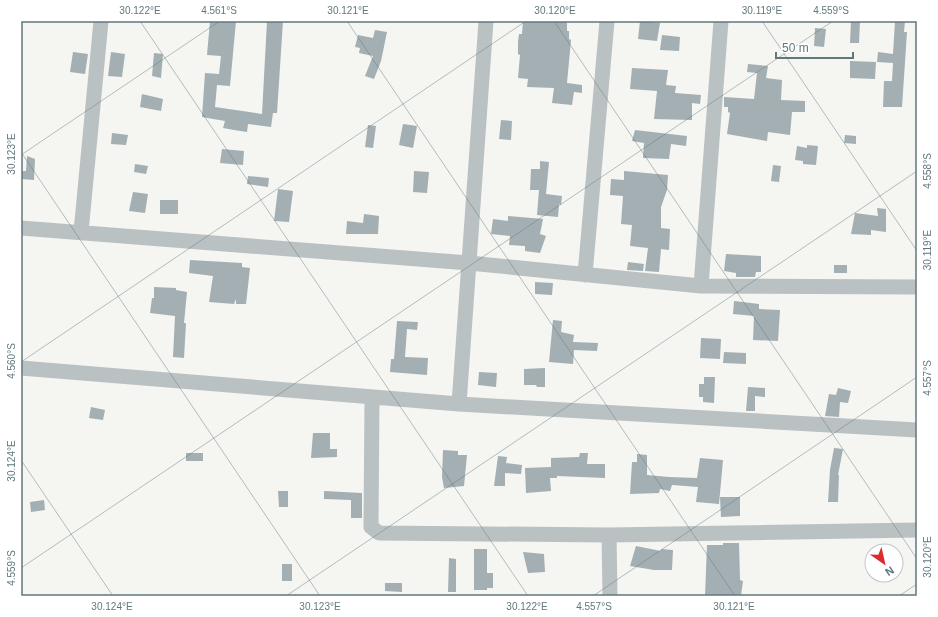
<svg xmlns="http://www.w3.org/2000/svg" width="938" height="617" font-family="Arial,sans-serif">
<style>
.building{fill:#a3afb2}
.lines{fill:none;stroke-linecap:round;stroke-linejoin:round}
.minor{stroke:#bac1c2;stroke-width:15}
.ticks{fill:none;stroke:#61777c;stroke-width:1;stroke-opacity:0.45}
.neatline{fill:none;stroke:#61777c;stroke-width:1.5}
.ticks-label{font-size:10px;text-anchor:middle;fill:#61777c}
</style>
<rect width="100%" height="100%" fill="#f5f5f2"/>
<path class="building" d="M210 21H236L230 86 217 85 215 107 262 114 267 21H283L277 113H273L271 127 248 124 247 132 234 130 223 128 225 121 202 117 205 73 219 74 221 56 207 55Z
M523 21H567V31H569V39L571 40 567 83 582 85V93L574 92 572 105 552 103 554 88 527 87 528 79 518 78 520 55 518 54V42L519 34H522Z
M640 21 660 23 657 41 638 39Z
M851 21H860L859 43H850Z
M895 21H905L904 32H907L902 107H883L884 81H892L893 63 877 62 878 52 893 54Z
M815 28 826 29 824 47 814 46Z
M375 30 387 32 381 61 374 79 365 76 373 56 359 53 360 48 355 47 358 35 373 38Z
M662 35 680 37 679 51 660 50Z
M73 52 88 54 85 74 70 72Z
M111 52 125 54 122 77 108 76Z
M154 53 163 54 161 78 152 76Z
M850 61 876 62 875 79 850 78Z
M748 64 768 66 766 78 782 80 781 100 805 101V112H792L790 135 768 132 767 141 727 134 730 113 728 112V107H724V97L754 99 757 73 747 72Z
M632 68 668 70 666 85 676 86 675 93 701 95 700 104 692 103V120L654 119 657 91 630 89Z
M142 94 163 99 161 111 140 107Z
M501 120 512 121 511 140 499 139Z
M403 124 417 126 413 148 399 145Z
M368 125 376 126 373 148 365 147Z
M635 130 687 136 686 146 671 144 669 159 643 158 644 143 632 141Z
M112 133 128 135 126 145 111 144Z
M845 135 856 136V144L844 143Z
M807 145 818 146 816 165 803 164V161L795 160 797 146 807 148Z
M222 149 244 151 243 165 220 163Z
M27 156 35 159 34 180 21 179V171H26Z
M540 161 549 162 546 194 562 196 561 205 559 204 558 217 537 215 539 190H530L531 169H540Z
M135 164 148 166 146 174 134 172Z
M773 165 781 166 779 182 771 181Z
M414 171 429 172 427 193 413 192Z
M624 171 668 175 667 190 661 207V228L670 229 669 250 661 249 659 272 645 271 648 248 630 246 632 225 621 224 623 196 610 195 611 179 624 180Z
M248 176 269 178 268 187 247 184Z
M278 189 293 191 289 222 274 221Z
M133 192 148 194 145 213 129 211Z
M160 200H178V214H160Z
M877 208 886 209V232L871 230V235L851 234 855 213 878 216Z
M364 214 379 216 378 234H346L347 221 363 223Z
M508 216 543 219 540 234 546 236 540 253 525 251V246L509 245 510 236 491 234 493 219 508 221Z
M726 254 761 256V272H756L755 277H736V273L724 271Z
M190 260 242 263V267L250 268 246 304H236V299L234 304 209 302 213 276 189 273Z
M628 262 644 264 643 271 627 270Z
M834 265H847V273H834Z
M535 282 553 283 552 295 535 294Z
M154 287 176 288V290L187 292 184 323H186L184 358 173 357 175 316 150 313 152 298H154Z
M734 301 759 304V309L780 310 778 341 753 340 754 316 733 314Z
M553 320 562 321 561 332 574 335 573 342 598 343 597 351 574 350 573 364 549 362Z
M397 321 418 322 417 330 407 329 405 357 428 358 427 375 390 372 391 359H394Z
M701 338 721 339 720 359 700 358Z
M724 352 746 353V364L723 363Z
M545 368V387H537L536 385H524V369Z
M479 372 497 373 496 387 478 385Z
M704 377H715L714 403 703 402V397H699V384H704Z
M748 387 765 388V397L755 396V411H746Z
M838 388 851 391 848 403 840 402 839 417 825 416 829 394 836 395Z
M91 407 105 410 103 420 89 418Z
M313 433H330V449H337V457L311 458Z
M834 448 843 449 838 475H839L838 502H828L830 470Z
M443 450 458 451V455H467L464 486 444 488 442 477Z
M186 453H203V461H186Z
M580 453H588L587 464H605V478L557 476V478H550L551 491 526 493 525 468 551 467V458L579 457Z
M637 454 647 455V475L669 477 697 478 700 458 723 460 719 504 696 502 698 487 672 485 670 491 660 489 659 493 630 494 632 462H637Z
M498 456 507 457 506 463 522 465 521 474 505 473V486H494Z
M278 491H288V507H279Z
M324 491 362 493V518H351V500L324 499Z
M720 497H740V516L721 517Z
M44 500 45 510 31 512 30 502Z
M723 543H739L740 580 743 581 741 596H705L707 545H723Z
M636 546 661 551V549L673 550 672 570H654L630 566Z
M474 549H487V573H493V588H487V590H474Z
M523 552 544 554 545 572 528 573Z
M449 558 456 559V592H448Z
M282 564H292V581H282Z
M385 583H402V592L385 591Z"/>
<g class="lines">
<path class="minor" d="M21 228 469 263 701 286 917 287
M81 232 101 21
M585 275 607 21
M701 286 721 21
M21 368 459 404 917 430
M372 397 371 527 379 533 609 535 917 530
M459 404 486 21
M609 535 610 596"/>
</g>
<path class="ticks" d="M140 21 528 596M347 21 735 596M554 21 917 559M762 21 917 251M21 152 320 596M21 155 220 21M21 362 526 21M21 460 113 596M21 568 833 21M286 596 917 171M593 596 917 377M899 596 917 584"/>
<rect width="938" height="617" fill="none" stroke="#ffffff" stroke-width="44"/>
<g transform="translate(884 563) rotate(146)"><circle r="19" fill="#ffffff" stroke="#c0c9cb"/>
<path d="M0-3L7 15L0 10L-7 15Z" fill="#dc2b2d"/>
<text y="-6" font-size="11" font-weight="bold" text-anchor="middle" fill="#61777c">N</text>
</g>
<path d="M776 52v6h77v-6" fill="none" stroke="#61777c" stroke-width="2"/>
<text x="782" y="52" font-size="12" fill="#61777c" stroke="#ffffff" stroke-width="3" paint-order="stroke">50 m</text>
<rect x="22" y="22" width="894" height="573" class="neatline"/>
<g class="ticks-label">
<text x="140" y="14">30.122°E</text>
<text x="219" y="14">4.561°S</text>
<text x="348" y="14">30.121°E</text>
<text x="555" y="14">30.120°E</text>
<text x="762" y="14">30.119°E</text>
<text x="831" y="14">4.559°S</text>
<text transform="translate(11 154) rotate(-90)" y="4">30.123°E</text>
<text transform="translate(927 171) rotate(-90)" y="4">4.558°S</text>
<text transform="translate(927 250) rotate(-90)" y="4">30.119°E</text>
<text transform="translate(11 361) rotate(-90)" y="4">4.560°S</text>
<text transform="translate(927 378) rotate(-90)" y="4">4.557°S</text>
<text transform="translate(11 461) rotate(-90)" y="4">30.124°E</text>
<text transform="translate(927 557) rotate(-90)" y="4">30.120°E</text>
<text transform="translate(11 568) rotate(-90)" y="4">4.559°S</text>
<text x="112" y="610">30.124°E</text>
<text x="320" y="610">30.123°E</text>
<text x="527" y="610">30.122°E</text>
<text x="594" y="610">4.557°S</text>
<text x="734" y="610">30.121°E</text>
</g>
</svg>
